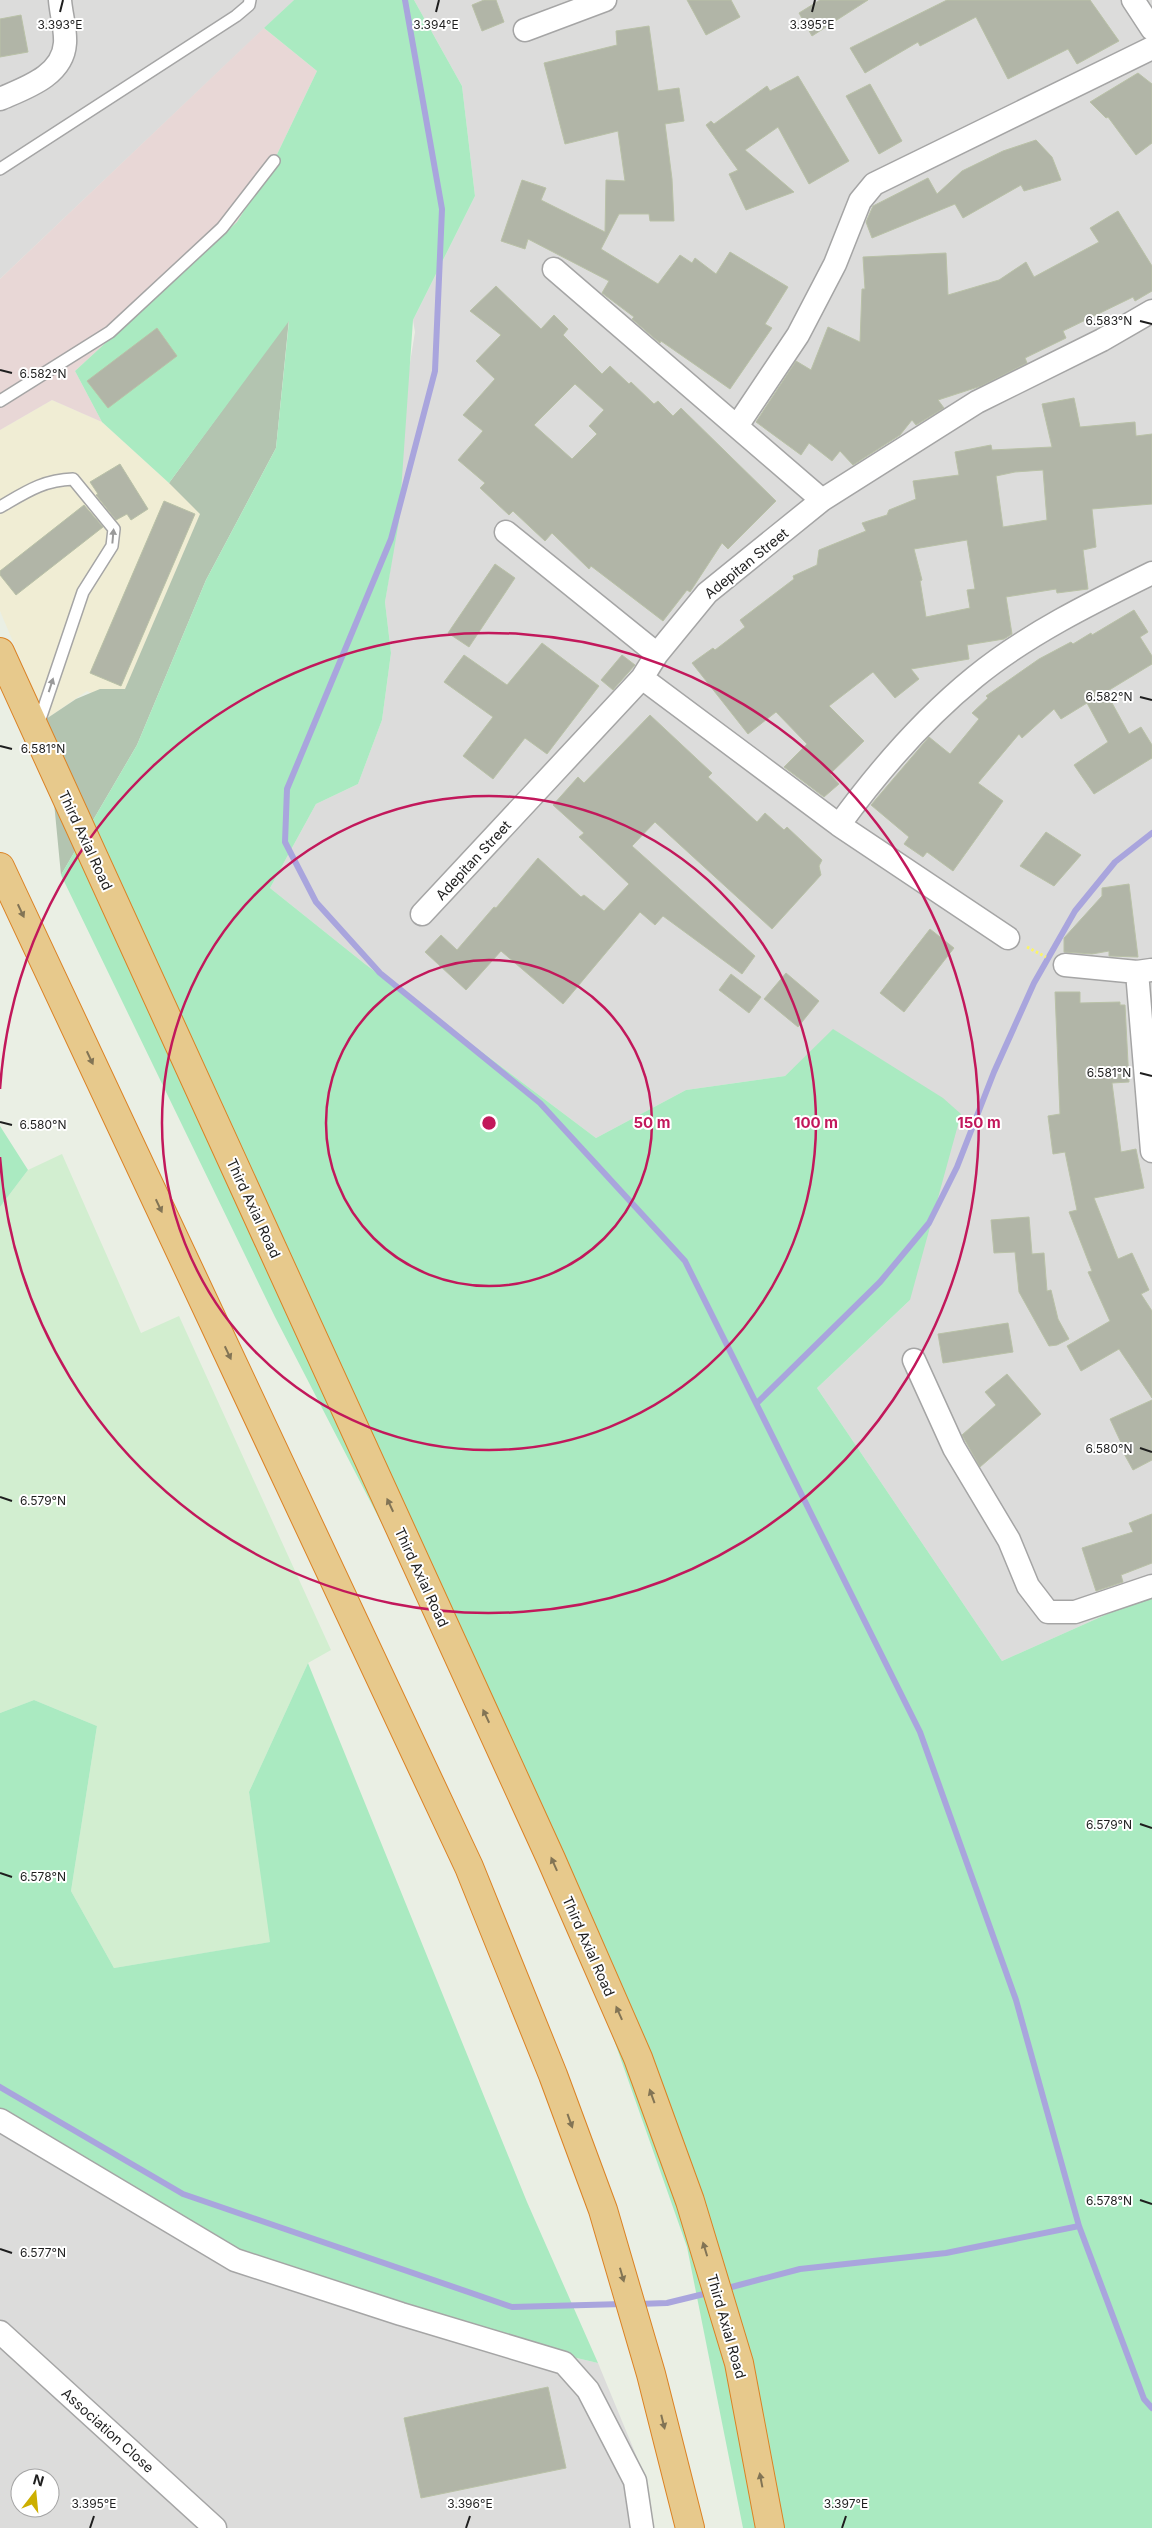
<svg xmlns="http://www.w3.org/2000/svg" width="1152" height="2528" font-family="Inter,sans-serif">
<style>
.residential{fill:#dcdcdb;fill-rule:evenodd}
.commercial{fill:#f0edd4}
.industrial{fill:#e8d7d6}
.construction{fill:#b3c4b0}
.farmland{fill:#d2eed0}
.grass{fill:#aaeac1}
.lines{fill:none;stroke-linecap:round;stroke-linejoin:round}
.stream{stroke:#a9a5dd;stroke-width:6}
.building{fill:#b1b5a7;stroke:#b9c1a7;fill-rule:evenodd}
.lane-casing{stroke:#a5a5a5;stroke-width:14}
.street-casing{stroke:#a5a5a5;stroke-width:25}
.highway-casing{stroke:#db8224;stroke-width:30}
.path{stroke:#faf46b;stroke-width:3;stroke-dasharray:2.5 2.5;stroke-linecap:butt}
.lane{stroke:#fff;stroke-width:11}
.street{stroke:#fff;stroke-width:22}
.highway{stroke:#e7c98c;stroke-width:28}
.oneway{fill:#9a9a9a}
.oneway2{fill:#827455}
.ticks{fill:none;stroke:#1e1e1e;stroke-width:2}
.ring{fill:none;stroke:#c2185b;stroke-width:2.5}
.labels{text-anchor:middle;dominant-baseline:central;stroke-width:4;stroke-linejoin:round;paint-order:stroke}
.street-label{font-size:14px;fill:#1e1e1e;stroke:#fff}
.ticks-label{font-size:12px;text-anchor:middle;fill:#1e1e1e;stroke:#fff;stroke-width:4;stroke-linejoin:round;paint-order:stroke}
.centre{fill:#c2185b;stroke:#fff;stroke-width:2.5}
.ring-label{font-size:15px;text-anchor:middle;font-weight:bold;fill:#c2185b;stroke:#fff;stroke-width:4;stroke-linejoin:round;paint-order:stroke}
</style>
<rect width="100%" height="100%" fill="#eaefe4"/>
<path class="residential" d="M0 0H294L0 279Z
M414 0H1152V1594L1002 1661 817 1388 910 1300 881 1061 833 1030 785 1076 686 1090 596 1138 365 964 270 888 316 804 358 784 382 720 391 653 385 602 401 502 397 443 415 332 413 320 475 196 462 86Z
M0 2114 482 2336 598 2363 641 2467 651 2528H0ZM20 2478H50V2508H20Z"/>
<path class="commercial" d="M52 400 102 422 169 483 204 509 125 708 87 691 46 719 0 611V430Z"/>
<path class="industrial" d="M264 28 317 71 270 169 237 222 75 371 102 422 52 400 0 430V279Z"/>
<path class="construction" d="M289 319 276 448 206 580 137 745 61 875 46 719 76 699 100 689H125L200 514 169 483Z"/>
<path class="farmland" d="M62 1154 141 1333 179 1316 331 1650 308 1663 249 1792 271 1942 114 1968 71 1891 97 1726 34 1700 0 1713V1207L28 1170Z"/>
<path class="grass" d="M294 0H414L462 86 475 196 413 320 399 521 385 602 391 653 382 720 358 784 316 804 270 888 365 964 596 1138 686 1090 785 1076 833 1029 943 1098 961 1114 910 1300 817 1388 1002 1661 1152 1594V2528H743L687 2247 540 1830 275 1317 61 875 137 745 206 580 276 448 289 321 169 483 102 422 75 371 237 222 270 169 317 71 264 28Z
M0 1126 28 1170 0 1207Z
M308 1663 527 2202 598 2363 482 2336 246 2260 0 2114V1713L34 1700 97 1726 71 1891 114 1968 270 1942 249 1792Z"/>
<g class="lines">
<path class="stream" d="M405 0 442 209 435 371 391 539 287 789 285 842 316 902 380 973 540 1103 685 1261 920 1732 1016 2000 1079 2226
M757 1403 880 1282 929 1223 957 1167 994 1072 1034 983 1075 911 1115 862 1152 833
M0 2087 183 2194 512 2307 623 2304
M724 2289 800 2269 946 2253 1079 2226 1144 2399 1152 2408
M638 2304 667 2303 712 2292"/>
</g>
<path class="building" d="M484 0H496L504 22 482 31 472 5Z
M687 0H731L740 17 706 35Z
M820 0H868L812 36 799 13Z
M947 0H1090L1119 41 1077 64 1068 49 1008 79 976 17 920 46 918 42 865 73 850 48Z
M21 15 28 52 0 57V19Z
M649 26 658 91 679 88 684 121 665 124 672 179 674 221H650L649 214H619L601 249 658 284 680 255 692 263 695 258 716 274 730 252 788 287 765 324 772 328 730 389 661 341 660 343 632 319 634 317 602 293 609 281 528 239 525 249 501 241 522 180 546 188 541 200 605 232 606 180 625 181 618 131 565 144 544 63 617 45 616 31Z
M1138 73 1152 84V143L1136 155 1108 117 1106 118 1090 102Z
M798 76 849 161 809 184 778 127 745 150 794 192 746 210 729 174 738 170 706 125 711 121 714 124 767 86 770 91Z
M870 84 902 141 879 154 846 96Z
M1036 140 1052 157 1061 180 1024 191 1021 185 963 218 955 204 872 238 866 222 873 206 928 178 937 194 962 171 1003 151Z
M1118 211 1152 266V291L1135 301 1133 297 1063 331 1066 338 1025 358 1027 363 981 386 938 400 944 408 916 425 912 420 900 435 853 465 840 451 832 461 809 443 801 455 756 422 796 361 811 370 828 327 860 342 862 289H865L863 257 946 253 948 295 999 280 1026 262 1034 277 1099 242 1090 228Z
M496 286 541 329 554 315 568 329 563 335 602 374 610 366 629 384 631 382 654 404 658 401 673 416 681 408 776 501 728 549 722 543 690 592 687 590 663 621 591 566 589 569 552 533 545 541 513 511 509 515 480 488 485 483 458 460 483 431 463 415 495 379 476 361 501 335 470 311ZM575 384 604 410 589 426 597 434 572 459 534 425Z
M157 328 177 356 108 408 87 381Z
M1074 398 1080 427 1135 422 1136 436 1152 434V504L1092 509 1096 547 1083 550 1088 589 1057 593 1056 589 1006 597 1012 634 1004 639 967 645 969 659 911 669 919 679 895 698 873 672 829 706 864 741 830 774 839 784 824 797 784 767 807 744 776 712 748 734 692 663 713 648 715 650 745 627 740 620 794 579 793 576 817 565 819 550 866 531 862 523 887 515 889 510 916 499 913 481 959 475 955 452 991 445 992 450 1052 447 1042 404ZM1043 470 1047 520 1003 527 996 476 1015 472ZM967 540 975 589 967 590 970 608 926 617 920 581 922 580 914 549Z
M120 464 148 509 131 520 127 514 116 520 96 495 98 494 90 482Z
M164 501 195 514 121 686 90 673Z
M84 505 103 527 16 595 0 575V571Z
M495 564 515 578 469 647 448 633Z
M1134 610 1148 632 1140 637 1152 656V664L1106 692 1129 734 1141 727 1152 745V758L1094 794 1074 765 1108 742 1087 703 1061 719 1054 709 1022 738 1019 734 978 783 1003 801 953 871 927 852 923 857 904 844 909 837 871 805 929 737 950 754 979 719 972 713 988 698 986 696 1039 659 1071 642 1073 644 1091 633 1092 635Z
M542 643 599 686 547 754 525 738 493 779 463 756 493 717 444 682 464 655 507 685Z
M622 655 635 665 613 690 601 680Z
M650 715 712 773 708 777 757 822 765 813 784 830 787 827 822 860 819 866 821 875 772 929 655 822 632 846 755 956 742 974 663 916 655 925 640 912 563 1004 501 951 466 990 425 952 441 935 457 950 494 907 496 908 538 858 581 897 584 895 604 911 629 884 579 837 584 833 553 805 578 777 584 783Z
M1046 832 1081 855 1054 886 1020 866Z
M1129 884 1138 957 1109 956V951L1092 954 1064 952V938L1102 896V888Z
M930 929 954 948 904 1012 880 993Z
M786 973 819 1001 798 1027 764 999Z
M731 974 761 997 749 1013 719 990Z
M1055 992H1080V1003L1120 1002V1005H1125L1129 1082 1112 1083 1121 1152 1136 1149 1144 1188 1094 1198 1118 1259 1132 1253 1149 1290 1141 1294 1152 1311V1398L1119 1349 1081 1371 1067 1346 1110 1321 1088 1272 1092 1271 1069 1212 1077 1210 1065 1152 1053 1154 1048 1116 1060 1114Z
M1029 1217 1032 1254 1044 1253 1047 1291 1051 1290 1058 1319 1069 1339 1057 1345 1049 1346 1019 1292 1015 1252 994 1253 991 1220Z
M1008 1323 1013 1352 943 1363 938 1334Z
M1007 1374 1041 1414 980 1467 962 1435 996 1405 985 1392Z
M1152 1400V1460L1133 1470 1122 1450 1124 1449 1110 1419Z
M1152 1514V1563L1121 1575 1123 1582 1096 1591 1082 1548 1133 1532 1129 1523Z
M548 2387 566 2468 421 2498 404 2418Z"/>
<g class="lines">
<defs>
<path id="lane" d="M0 169 236 16 249 5 250 0
M0 401 110 332 222 228 274 161
M0 507C26 492 43 480 73 479L114 529 112 546 83 592 38 725"/>
<path id="street" d="M1133 0 1152 29
M525 30 605 0
M0 99C25 88 63 76 65 43 66 30 61 14 60 0
M554 269 822 500
M737 426 798 335 835 264 860 201 874 184 1152 48
M506 532 657 654
M642 678 839 825 1008 938
M839 825C879 770 922 720 975 677 1026 635 1093 602 1152 573
M422 914 642 678 657 654 707 593 822 500 977 402 1102 340 1152 311
M1065 965 1137 972 1151 970
M1137 972 1152 1151
M914 1360 954 1448 1009 1540 1028 1586 1048 1612H1075L1152 1586
M0 2120 235 2260 401 2314 564 2363 588 2390 635 2481 642 2528
M0 2332 215 2528"/>
<path id="highway" d="M0 652 551 1859 638 2058 690 2201 739 2363 770 2528
M0 867 469 1867 553 2075 603 2210 651 2374 690 2528"/>
</defs>
<use href="#lane" class="lane-casing"/>
<use href="#street" class="street-casing"/>
<use href="#highway" class="highway-casing"/>
<path class="path" d="M1027 947 1046 957"/>
<use href="#lane" class="lane"/>
<use href="#street" class="street"/>
<use href="#highway" class="highway"/>
</g>
<defs><path id="oneway-solid" d="M-6-.8H1V-3.2L6.5 0L1 3.2V.8H-6Z" transform="scale(1.25)"/></defs>
<g class="oneway">
<use href="#oneway-solid" transform="translate(113 536) rotate(-85)"/>
<use href="#oneway-solid" transform="translate(51 685) rotate(-72)"/>
</g>
<g class="oneway2">
<use href="#oneway-solid" transform="translate(21 911) rotate(65)"/>
<use href="#oneway-solid" transform="translate(90 1058) rotate(65)"/>
<use href="#oneway-solid" transform="translate(159 1206) rotate(65)"/>
<use href="#oneway-solid" transform="translate(228 1353) rotate(65)"/>
<use href="#oneway-solid" transform="translate(390 1505) rotate(-115)"/>
<use href="#oneway-solid" transform="translate(486 1716) rotate(-115)"/>
<use href="#oneway-solid" transform="translate(554 1864) rotate(-114)"/>
<use href="#oneway-solid" transform="translate(619 2013) rotate(-114)"/>
<use href="#oneway-solid" transform="translate(652 2096) rotate(-110)"/>
<use href="#oneway-solid" transform="translate(570 2121) rotate(70)"/>
<use href="#oneway-solid" transform="translate(705 2249) rotate(-107)"/>
<use href="#oneway-solid" transform="translate(622 2275) rotate(74)"/>
<use href="#oneway-solid" transform="translate(663 2422) rotate(76)"/>
<use href="#oneway-solid" transform="translate(761 2480) rotate(-101)"/>
</g>
<path class="ticks" d="M60 12 63 0M436 12 439 0M812 12 815 0M1140 321 1152 324M0 370 12 373M1140 697 1152 700M0 746 12 749M1140 1073 1152 1076M0 1122 12 1125M1140 1448 1152 1452M0 1497 12 1501M1140 1824 1152 1828M0 1873 12 1877M1140 2200 1152 2204M0 2249 12 2253M90 2528 94 2516M466 2528 470 2516M842 2528 846 2516"/>
<g class="ring">
<circle cx="489" cy="1123" r="163"/>
<circle cx="489" cy="1123" r="327"/>
<path d="M0 1089A490 490 0 1 1 0 1157"/>
</g>
<g class="labels">
<g class="street-label">
<text transform="translate(746 563) rotate(-39)">Adepitan Street</text>
<text transform="translate(86 840) rotate(65)">Third Axial Road</text>
<text transform="translate(473 860) rotate(-47)">Adepitan Street</text>
<text transform="translate(254 1208) rotate(65)">Third Axial Road</text>
<text transform="translate(422 1577) rotate(65)">Third Axial Road</text>
<text transform="translate(589 1946) rotate(66)">Third Axial Road</text>
<text transform="translate(727 2326) rotate(74)">Third Axial Road</text>
<text transform="translate(108 2430) rotate(42)">Association Close</text>
</g>
</g>
<g class="ticks-label">
<text x="60" y="29">3.393°E</text>
<text x="436" y="29">3.394°E</text>
<text x="812" y="29">3.395°E</text>
<text x="1109" y="325">6.583°N</text>
<text x="43" y="378">6.582°N</text>
<text x="1109" y="701">6.582°N</text>
<text x="43" y="753">6.581°N</text>
<text x="1109" y="1077">6.581°N</text>
<text x="43" y="1129">6.580°N</text>
<text x="1109" y="1453">6.580°N</text>
<text x="43" y="1505">6.579°N</text>
<text x="1109" y="1829">6.579°N</text>
<text x="43" y="1881">6.578°N</text>
<text x="1109" y="2205">6.578°N</text>
<text x="43" y="2257">6.577°N</text>
<text x="94" y="2508">3.395°E</text>
<text x="470" y="2508">3.396°E</text>
<text x="846" y="2508">3.397°E</text>
</g>
<circle cx="489" cy="1123" r="8" class="centre"/>
<g class="ring-label">
<text x="652" y="1128">50 m</text>
<text x="816" y="1128">100 m</text>
<text x="979" y="1128">150 m</text>
</g>
<g transform="translate(35 2493) rotate(16)"><circle r="24" fill="#ffffff" stroke="#a5a5a5"/>
<path d="M0-4L9 19L0 12L-9 19Z" fill="#cdaf00"/>
<text y="-8" font-size="14" font-weight="bold" text-anchor="middle" fill="#1e1e1e">N</text>
</g>
</svg>
